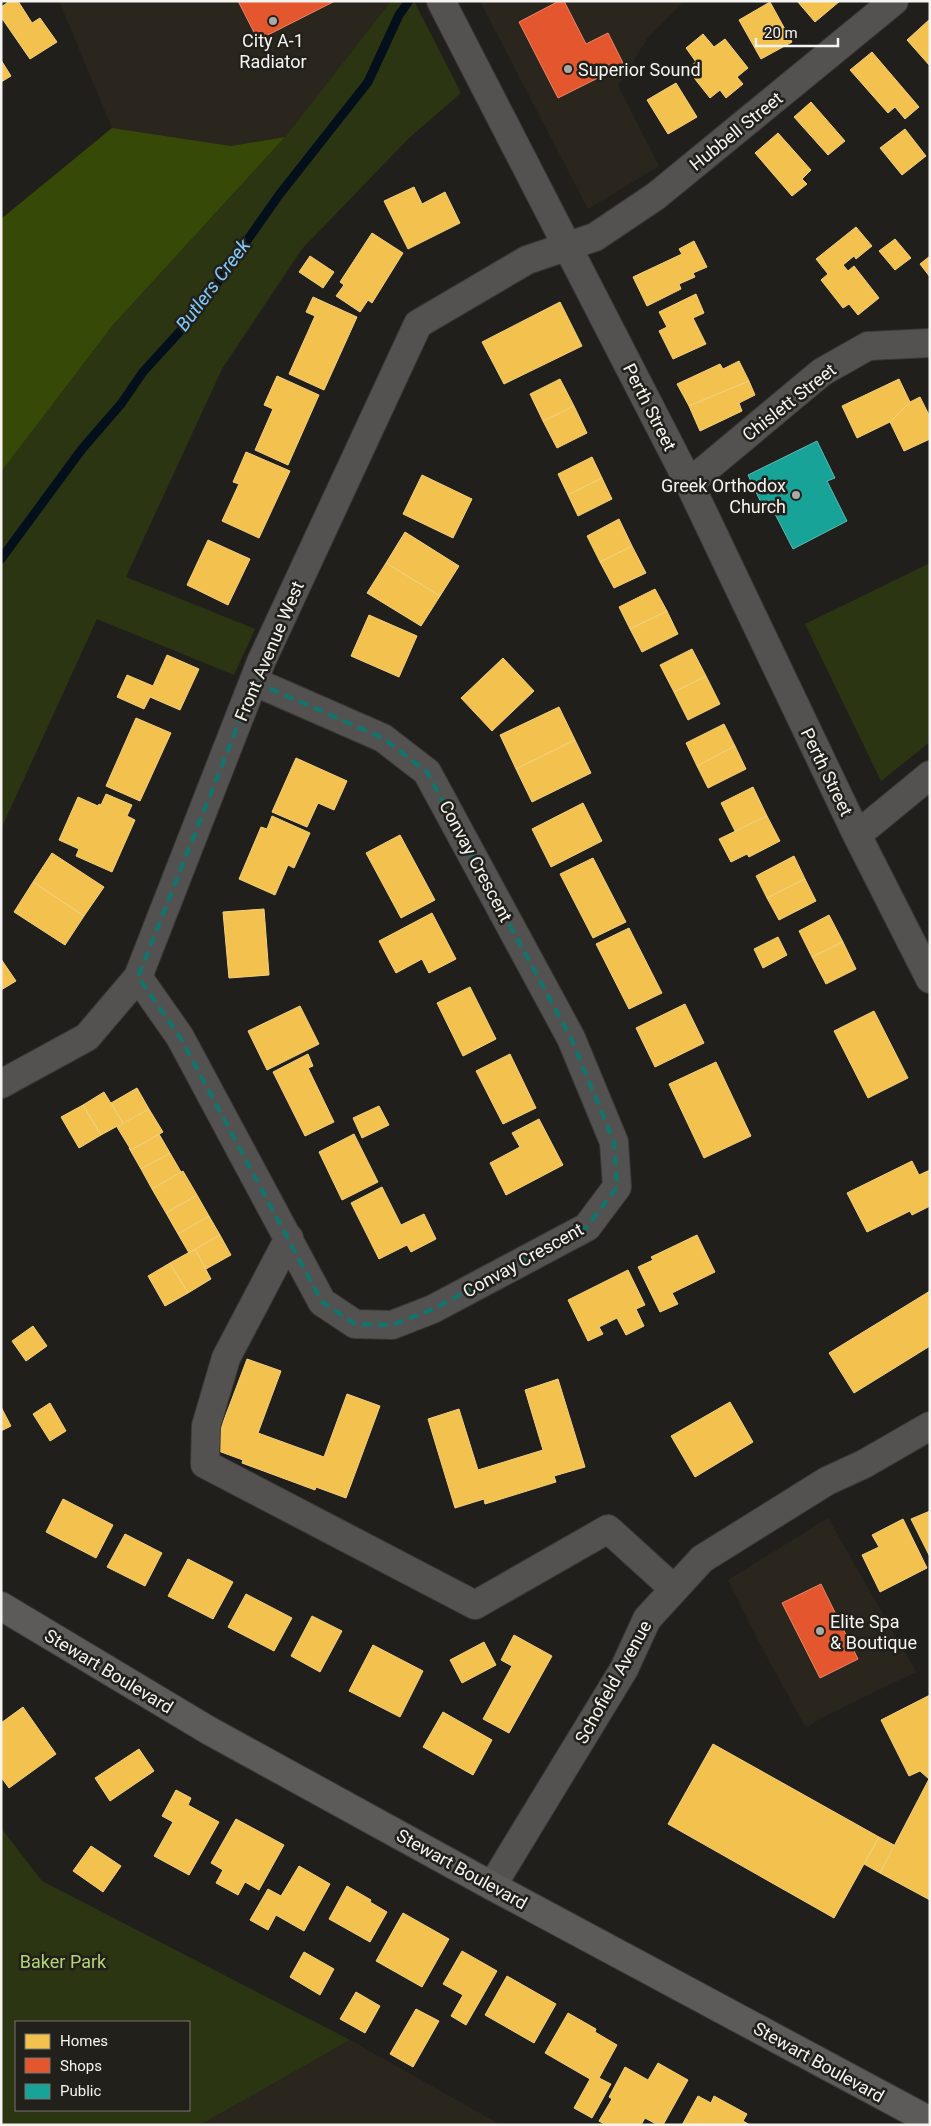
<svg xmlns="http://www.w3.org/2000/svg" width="931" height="2126" font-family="Roboto,sans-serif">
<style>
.built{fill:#2b261d}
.green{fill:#2b3512;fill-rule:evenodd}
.forest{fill:#374907}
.homes{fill:#f2c14e;stroke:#f3d07f}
.shops{fill:#e4572e;stroke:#e98668}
.public{fill:#17a398;stroke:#5abbb3}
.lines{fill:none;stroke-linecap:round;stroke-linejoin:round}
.stream{stroke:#03101b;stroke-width:9}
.minor-casing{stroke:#3a3936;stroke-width:30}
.major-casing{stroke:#3a3936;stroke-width:30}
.minor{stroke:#535251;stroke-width:28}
.major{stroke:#5c5b5a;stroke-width:28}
.marked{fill:none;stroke:#0f766e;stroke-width:4;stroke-dasharray:10 6;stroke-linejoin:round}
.poi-dot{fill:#aba9a6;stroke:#22201b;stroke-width:2}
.labels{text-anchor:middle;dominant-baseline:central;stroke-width:5;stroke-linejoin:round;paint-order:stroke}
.poi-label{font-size:18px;fill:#f6f4f1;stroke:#22201b;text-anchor:start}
.street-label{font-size:18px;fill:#f6f4f1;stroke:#22201b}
.park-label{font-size:18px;fill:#b3d576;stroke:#22201b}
.water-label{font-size:19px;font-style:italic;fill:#81ccfc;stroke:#22201b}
</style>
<rect width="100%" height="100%" fill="#211f1c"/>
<path class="built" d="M59 1H391L285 137 231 146 112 128Z
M480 1H684L648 37 618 86 659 166 588 209Z
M828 1518 916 1672 823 1717 806 1728 761 1646 728 1580Z
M350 2040 501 2125H200Z"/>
<path class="green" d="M391 1H414L461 93 409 138 302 249 222 369 126 577 255 629 234 675 97 619 1 829V472L113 325 285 137Z
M930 563V742L881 781 805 624Z
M1 1828 42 1881 350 2040 200 2125H1ZM16 2022H189V2110H16Z"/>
<path class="forest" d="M112 128 231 146 285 137 113 325 1 472V219Z"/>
<path class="homes" d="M10 1H18L32 23 40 18 57 42 30 59 1 17V7Z
M797 1H840L815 22Z
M770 2 792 42 761 59 739 20Z
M930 19V66L907 40Z
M703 34 714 47 725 39 748 68 737 77 743 84 726 98 720 90 710 98 687 69 696 62 686 48Z
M872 52 919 107 905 119 895 107 888 113 850 70Z
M1 60 11 76 1 82Z
M676 83 697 117 668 134 647 100Z
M811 102 845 141 828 155 794 117Z
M905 129 926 156 902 175 880 148Z
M778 133 811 170 802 179 807 184 792 196 755 153Z
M414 187 422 204 445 192 460 223 408 249 384 201Z
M856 227 872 246 856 259 854 256 843 265 848 271 854 266 879 298 858 315 849 304 843 308 821 280 828 274 816 259Z
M372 233 403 253 372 303 368 300 360 312 336 296 344 285 340 282Z
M895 239 911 258 895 270 879 251Z
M694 241 707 267 693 273 695 277 679 284 681 289 647 306 633 277 682 254 679 249Z
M310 256 334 272 323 288 299 272Z
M930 256V277L920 264Z
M696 294 704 313 693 318 706 344 673 359 659 331 667 327 659 312Z
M313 297 357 317 324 390 289 374 315 316 306 312Z
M560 302 582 346 504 384 482 342Z
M739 361 749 381 689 406 677 384 720 364 723 369Z
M277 376 319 395 288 465 255 450 273 409 264 405Z
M560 379 574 406 543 421 530 394Z
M899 379 910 402 890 422 857 438 842 406Z
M749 381 755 395 739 403 742 411 700 431 689 406Z
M920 397 930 417V439L904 451 890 422 910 402Z
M574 406 587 433 557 448 543 421Z
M246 452 290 471 259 538 222 521 239 484 233 482Z
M592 457 602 478 568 495 558 474Z
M422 475 472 499 453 538 403 514Z
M602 478 612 499 578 516 568 495Z
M619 519 632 546 600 562 587 536Z
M405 532 459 566 440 596 386 563Z
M208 540 250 559 228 605 187 585Z
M632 546 646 573 614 588 600 562Z
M386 563 440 596 421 626 367 593Z
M655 589 667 611 630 629 619 607Z
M667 611 678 634 642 652 630 629Z
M369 615 417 636 399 677 351 656Z
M692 649 706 676 674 692 660 665Z
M167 655 199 669 180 710 150 697 144 709 117 697 127 675 153 686Z
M503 658 534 691 492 731 461 698Z
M706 676 720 704 688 720 674 692Z
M559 707 575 740 516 769 500 735Z
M136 718 171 733 140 801 106 786Z
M724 724 735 746 697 766 686 743Z
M575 740 591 773 532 802 516 769Z
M735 746 746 769 708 788 697 766Z
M296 758 347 781 334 810 318 803 307 827 272 812Z
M753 787 767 816 735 831 721 803Z
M106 794 132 805 127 816 135 820 112 872 76 856 79 849 59 840 78 797 98 806 99 804 101 805Z
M583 803 602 841 551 867 532 829Z
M272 816 310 833 294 868 288 865 275 895 239 879 261 827 267 829Z
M767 816 780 841 749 857 747 854 731 862 719 839Z
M400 835 435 900 401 918 366 853Z
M52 853 104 887 84 916 33 882Z
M794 856 805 879 767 898 756 876Z
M593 858 626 922 593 938 560 874Z
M805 879 816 901 779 920 767 898Z
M33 882 84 916 65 945 14 912Z
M264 909 269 975 229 978 223 912Z
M432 913 456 959 429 973 422 959 396 973 379 941Z
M829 915 843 942 812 957 799 931Z
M629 928 662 993 629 1009 596 944Z
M778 937 787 955 763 968 754 949Z
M843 942 856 969 826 984 812 957Z
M1 959 16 981 1 990Z
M470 987 496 1039 463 1056 437 1003Z
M685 1004 704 1043 655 1067 636 1028Z
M300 1006 319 1044 267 1070 248 1031Z
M874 1011 908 1078 868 1098 834 1031Z
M308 1054 313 1066 308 1068 334 1122 305 1136 273 1072Z
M510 1054 536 1108 503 1124 476 1071Z
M716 1062 751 1136 704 1158 669 1084Z
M137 1088 149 1109 123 1123 111 1103Z
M104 1092 123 1123 101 1135 83 1105Z
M83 1105 101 1135 79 1148 61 1117Z
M379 1106 389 1125 362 1138 353 1118Z
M149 1109 163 1132 131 1150 117 1127Z
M539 1119 563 1165 506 1195 490 1163 520 1147 512 1133Z
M159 1134 170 1153 141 1169 129 1148 131 1150Z
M354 1134 378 1182 342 1200 319 1152Z
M170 1153 181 1172 152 1189 141 1169Z
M912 1161 919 1175 930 1170V1206L912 1215 910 1211 867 1232 847 1193Z
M183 1171 197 1195 166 1213 152 1189Z
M382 1187 401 1225 424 1214 436 1239 411 1252 407 1245 379 1259 351 1203Z
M197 1195 209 1216 178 1234 166 1213Z
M209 1216 220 1235 189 1253 178 1234Z
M220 1235 231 1255 206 1269 195 1249Z
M697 1235 715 1272 672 1293 678 1304 660 1312 638 1267 653 1260 651 1257Z
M195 1249 211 1279 188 1293 170 1263Z
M170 1263 188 1293 165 1306 148 1276Z
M628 1270 645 1305 636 1309 644 1326 626 1335 617 1318 599 1327 603 1334 588 1341 568 1300Z
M930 1291V1346L854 1393 829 1353Z
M33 1326 47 1346 26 1361 12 1341Z
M247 1359 281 1371 258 1433 324 1457 347 1394 380 1406 346 1498 316 1487 315 1490 242 1463 243 1460 213 1449Z
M558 1379 585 1467 554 1476 556 1482 485 1504 484 1499 455 1508 428 1419 459 1409 478 1470 543 1450 525 1390Z
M730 1402 753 1442 695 1477 671 1436Z
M50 1403 66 1431 50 1441 33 1414Z
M1 1407 11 1426 1 1431Z
M63 1499 113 1525 96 1558 46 1532Z
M930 1511V1557L911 1519Z
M903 1519 927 1568 880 1592 862 1555 879 1547 872 1535Z
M125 1534 162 1553 145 1586 107 1567Z
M188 1559 233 1582 213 1619 168 1596Z
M246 1594 292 1618 274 1651 228 1627Z
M312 1616 342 1631 320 1672 291 1656Z
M514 1635 552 1656 509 1733 483 1719 512 1666 501 1660Z
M484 1642 496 1665 462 1683 450 1660Z
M373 1645 423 1671 400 1717 349 1691Z
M930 1695V1900L880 1873 929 1779 920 1771 909 1776 881 1720Z
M23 1707 56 1754 9 1788 1 1777V1723Z
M443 1712 492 1740 473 1775 423 1747Z
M713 1744 879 1837 834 1918 668 1824Z
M139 1749 154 1771 110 1801 95 1778Z
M176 1790 191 1798 188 1805 219 1822 189 1875 154 1856 173 1822 162 1816Z
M236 1819 284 1845 259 1890 245 1882 238 1895 216 1883 223 1870 211 1863Z
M879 1837 894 1845 880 1873 864 1864Z
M91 1846 121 1866 103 1892 73 1871Z
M299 1866 330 1884 304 1931 276 1915 268 1930 250 1920 268 1889 281 1896Z
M347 1886 371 1900 370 1902 387 1912 370 1942 329 1919Z
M403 1913 449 1939 422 1987 376 1961Z
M462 1951 497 1971 466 2025 451 2016 463 1995 443 1984Z
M304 1952 334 1969 320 1995 290 1977Z
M507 1976 556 2004 534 2043 485 2015Z
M356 1992 380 2006 365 2033 340 2019Z
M416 2009 439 2021 413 2067 390 2054Z
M568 2013 596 2029 595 2032 617 2045 599 2078 611 2084 592 2118 574 2108 590 2079 545 2053Z
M658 2063 688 2080 663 2125H658L645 2118 641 2125H606L599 2121 612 2099 609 2097 625 2067 648 2080Z
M698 2096 711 2103 714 2096 747 2114 743 2121 750 2125H682Z"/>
<path class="shops" d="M238 1H335L258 40Z
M559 1H564L586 44 608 33 624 65 558 98 519 22Z
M821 1584 858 1659 820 1678 782 1603Z"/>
<path class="public" d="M817 441 835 478 827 481 847 521 793 549 772 508 765 511 748 475Z"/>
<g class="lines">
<path class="stream" d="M1 559 82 449 121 404 143 372 194 316 279 195 368 82 399 15 409 1"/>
<defs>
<path id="minor" d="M441 1 689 483 857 835 930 979
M689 483 822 372 868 346 930 343
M857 835 930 775
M138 977 180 1037 322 1302 355 1324 392 1325 433 1309 587 1227 617 1187 614 1142 571 1038 427 772 383 738 255 682
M1 1084 87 1037 138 977 261 662 418 324 527 260 595 237 656 196 894 1
M289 1238 226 1358 206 1426 205 1464 475 1605 608 1529 674 1589
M492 1886 624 1669 647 1619 702 1559 827 1481 864 1464 930 1426"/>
<path id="major" d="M1 1606 208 1730 492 1886 930 2121"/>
</defs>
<use href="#minor" class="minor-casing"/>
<use href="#major" class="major-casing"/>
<use href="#minor" class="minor"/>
<use href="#major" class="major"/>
</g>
<path class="marked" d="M255 682 383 738 427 772 571 1038 614 1142 617 1187 587 1227 433 1309 392 1325 355 1324 322 1302 180 1037 138 977Z"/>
<g class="poi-dot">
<circle cx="273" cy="21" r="5"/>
<circle cx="568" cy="69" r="5"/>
<circle cx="796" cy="495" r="5"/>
<circle cx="820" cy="1631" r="5"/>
</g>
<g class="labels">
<g class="poi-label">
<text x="273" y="40" text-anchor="middle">City A-1<tspan x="273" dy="21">Radiator</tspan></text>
<text x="578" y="69">Superior Sound</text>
<text x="786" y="485" text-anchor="end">Greek Orthodox<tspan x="786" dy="21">Church</tspan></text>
<text x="830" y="1621">Elite Spa<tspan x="830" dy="21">&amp; Boutique</tspan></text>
</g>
<g class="street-label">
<text transform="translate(736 131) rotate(-39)">Hubbell Street</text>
<text transform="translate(789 402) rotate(-38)">Chislett Street</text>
<text transform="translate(650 407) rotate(63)">Perth Street</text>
<text transform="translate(269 651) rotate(-67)">Front Avenue West</text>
<text transform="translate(827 772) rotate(64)">Perth Street</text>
<text transform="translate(476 861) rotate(62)">Convay Crescent</text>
<text transform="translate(523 1260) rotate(-29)">Convay Crescent</text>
<text transform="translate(109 1671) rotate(31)">Stewart Boulevard</text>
<text transform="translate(613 1682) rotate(-61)">Schofield Avenue</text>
<text transform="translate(462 1869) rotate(29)">Stewart Boulevard</text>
<text transform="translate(819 2062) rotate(29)">Stewart Boulevard</text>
</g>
<g class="park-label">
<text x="63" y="1961">Baker Park</text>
</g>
<g class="water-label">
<text transform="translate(213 285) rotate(-53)">Butlers Creek</text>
</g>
</g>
<rect width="931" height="2126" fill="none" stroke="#f6f4f1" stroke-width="5"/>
<rect x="15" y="2021" width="175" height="90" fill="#22201b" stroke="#777571"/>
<rect x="25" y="2034" width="25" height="15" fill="#f2c14e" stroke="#777571"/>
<text x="60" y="2046" font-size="15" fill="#f6f4f1">Homes</text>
<rect x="25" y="2058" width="25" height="15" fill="#e4572e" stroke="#777571"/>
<text x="60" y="2071" font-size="15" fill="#f6f4f1">Shops</text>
<rect x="25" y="2084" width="25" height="15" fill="#17a398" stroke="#777571"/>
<text x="60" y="2096" font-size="15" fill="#f6f4f1">Public</text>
<path d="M756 38v8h82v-8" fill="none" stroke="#f6f4f1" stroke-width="2.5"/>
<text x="764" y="38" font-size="15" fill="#f6f4f1" stroke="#22201b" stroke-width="4" paint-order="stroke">20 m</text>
</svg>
